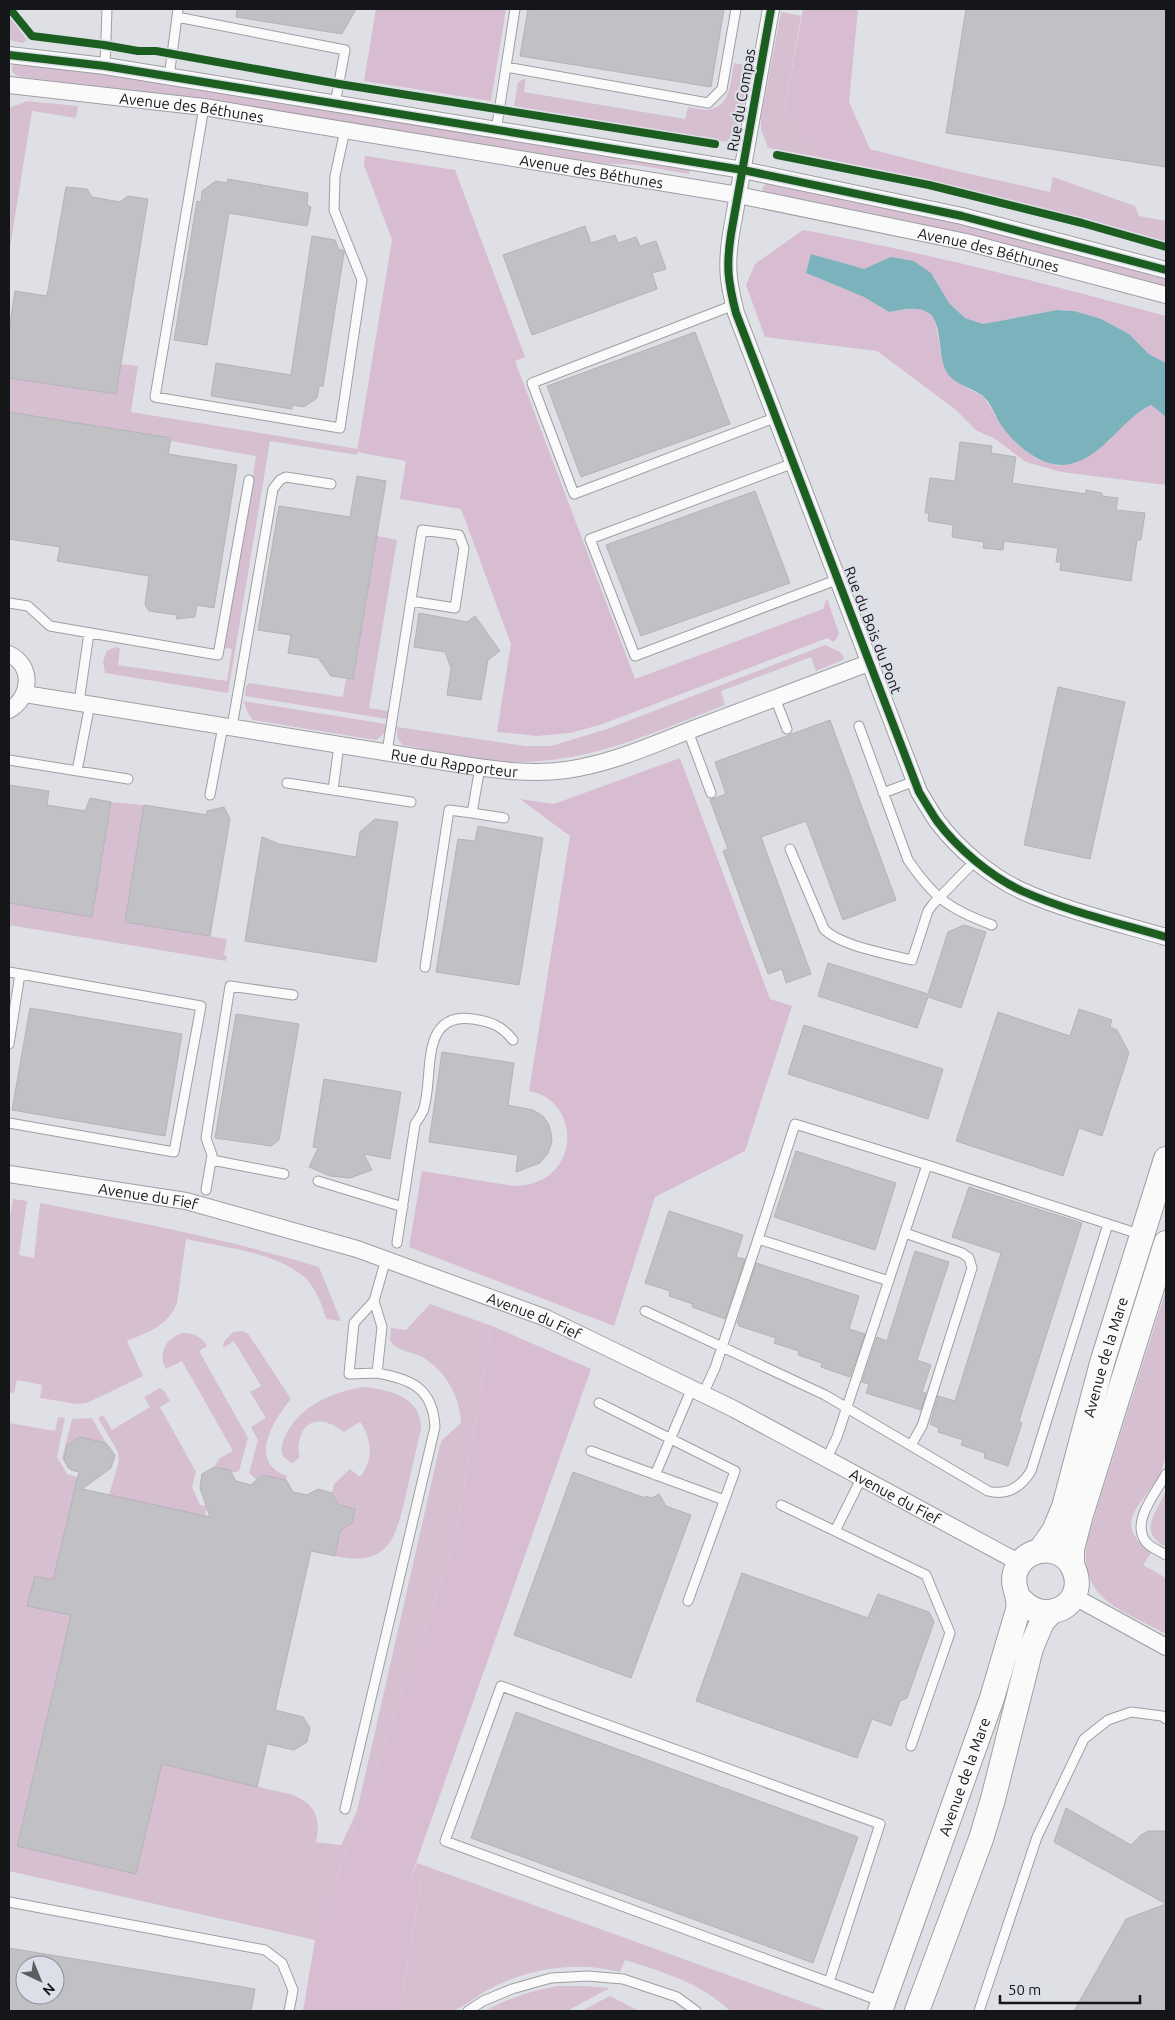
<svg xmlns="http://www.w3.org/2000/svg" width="1175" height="2020" font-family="Ubuntu,sans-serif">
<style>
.green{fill:#d6bfd1}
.forest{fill:#d8bcd2}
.water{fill:#7bb2bc}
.building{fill:#c1c1c5;stroke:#b4b3b7;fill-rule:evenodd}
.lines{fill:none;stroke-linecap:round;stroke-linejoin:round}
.lane-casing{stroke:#9e9fa3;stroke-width:11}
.street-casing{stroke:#9e9fa3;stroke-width:18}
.secondary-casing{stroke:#9e9fa3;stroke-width:26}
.lane{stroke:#fafafb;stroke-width:9}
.street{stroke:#fafafb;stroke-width:16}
.secondary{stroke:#fafafb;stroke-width:24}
.cycleway-casing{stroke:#dcdee8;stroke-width:11}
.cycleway{stroke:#1b5e20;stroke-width:8}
.labels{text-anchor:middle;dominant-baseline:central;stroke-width:4.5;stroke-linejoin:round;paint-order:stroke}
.street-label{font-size:15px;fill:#151619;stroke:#dcdee8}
</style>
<rect width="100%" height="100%" fill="#dfe0e5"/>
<path class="green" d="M781 12 801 16 785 108 819 157 768 148 761 129V117Z
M9 16 27 40 23 43 9 40Z
M15 63 116 75 690 168 689 174 637 165 576 162 165 95 22 77 17 76 12 71V67Z
M734 63 751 66 740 124 736 132 726 142 514 106 518 82 526 78 524 92 685 119 688 107C695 108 704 111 711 109 731 105 731 79 734 63Z
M27 101 78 106 76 118 32 111 9 254V108Z
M944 168 1050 192 1053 177 1135 206 1139 216 1166 221V242L1096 222 940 184Z
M767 183 931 216 1166 276V288L764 192 762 188Z
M121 364 138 366 131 412 358 449 357 455 270 441 228 693 105 673 103 661 107 651 115 647 120 648 118 665 227 681 232 649 225 648 256 456 171 441V438L9 412V378L116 394Z
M377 536 397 540 369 708 389 711 387 719 245 696 246 687 249 683 343 697 346 678 353 679Z
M825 645 840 652 844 657 843 660 816 671 811 657 721 691 725 705C656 731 594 762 518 762 480 763 439 751 402 745L397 737V727L525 746H551L607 729Z
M243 701 386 724 385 733 376 740 253 720 249 715Z
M111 802 144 805 125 922 227 939 224 955 227 956 226 961 9 925V903L92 917Z
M13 1199 27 1201 19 1255 34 1258 40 1203C134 1221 227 1239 319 1267L341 1321 326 1319C322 1304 315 1286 303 1276 274 1252 222 1247 186 1239L177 1303C168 1326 148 1332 127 1341L143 1376 87 1403 77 1404 40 1398 42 1385 17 1380 14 1393 9 1392V1223Z
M1166 1290V1455C1164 1462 1162 1471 1158 1477 1142 1506 1111 1522 1151 1553L1143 1565 1166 1578V1629L1164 1633C1120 1609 1075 1598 1088 1537Z
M430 1304 492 1326 454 1547 315 1940 9 1871V1423L55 1431 58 1417 65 1418 57 1457 67 1474 78 1477 46 1609 71 1615 17 1845 136 1874 162 1764 293 1795C316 1805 321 1818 316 1842L341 1845 357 1811 440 1445 442 1440 461 1423C460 1396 445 1369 420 1356 409 1351 396 1351 390 1340L391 1328 406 1330Z
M243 1331 249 1335 291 1399C273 1421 247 1462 287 1476L286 1480 262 1475 257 1480 249 1473 258 1440 251 1427 266 1418 250 1392 261 1386 234 1341 223 1348 224 1342 233 1332Z
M183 1333C193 1333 201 1336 207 1346L199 1351 248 1438 239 1471 231 1473 230 1470 214 1467 220 1458 233 1451 182 1361 166 1369C157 1354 166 1337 183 1333Z
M364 1387C390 1390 422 1397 421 1429 416 1451 411 1472 406 1494 396 1538 389 1568 335 1556L340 1531 352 1523 355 1509 339 1505 332 1493 334 1484 350 1469 360 1477C374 1460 372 1439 360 1422L344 1432C326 1418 304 1415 299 1442 297 1448 300 1452 299 1458L292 1463C284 1459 280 1454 282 1445 292 1409 330 1392 364 1387Z
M160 1388 165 1392 170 1401 160 1407 196 1472 192 1487 200 1505 207 1506 205 1516 109 1495 119 1461 118 1452 98 1418 103 1415 112 1430 150 1407 144 1397Z
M92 1418 106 1443 80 1437 68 1445 64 1459 71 1470 68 1469 62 1458 72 1419Z
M1166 1490V1543L1164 1546C1137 1530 1158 1511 1166 1490Z
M417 1863 828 2011H730C701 1983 663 1972 625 1960L620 1972C575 1961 531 1968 489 1989 482 1993 458 2010 453 2011 440 2014 414 2011 399 2011L421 1882 411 1877Z
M557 1986H585L610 1988 567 2011H485C508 1998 531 1991 557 1986Z
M610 1996 637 2010 641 2011H581Z"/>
<path class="forest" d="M376 9H506L491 101 364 81Z
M803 9H858L849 102 870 149 944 168 940 183 819 157 785 108Z
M365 156 455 170 525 357 515 361 635 679 823 609 827 598 839 634 834 642 827 638 600 725 570 733 537 736 497 732 511 644 461 509 400 499 406 461 357 452 392 240 364 165Z
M803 230C926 253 1046 283 1166 316V363L1149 354 1129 334 1074 311 1057 310 983 324 965 318 949 303 931 273 914 261 891 257 864 270 812 254 806 273 864 297 889 312 916 308 928 312 935 319 941 354 963 386 984 397 1003 428 1017 443 1037 459 1059 466 1109 441 1129 418 1151 405 1166 417V485L1061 472 1026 462 994 438 977 431 956 410 877 351 765 337 746 285 755 264Z
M680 758 770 999 792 1006 745 1151 655 1197 614 1326 409 1247 422 1171 513 1186C582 1186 583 1100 529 1091L570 836 520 799 554 804Z
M492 1326 591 1369 411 1877 421 1881 399 2011H303L315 1940 454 1547Z"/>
<path class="water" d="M811 254 864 269 891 257 914 261 931 273 949 303 965 318 983 324 1057 310 1074 311 1101 319 1129 334 1149 354 1166 363V417L1151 405C1120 420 1105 456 1070 464 1044 470 1018 447 1003 428 996 419 992 404 983 396 972 388 953 384 946 371 938 355 942 324 930 314 918 305 902 310 889 312L864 297 806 273Z"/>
<path class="building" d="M237 9H356L342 34 236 17Z
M528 9H724L711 87 520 56Z
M966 9H1166V167L946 133Z
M228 179 308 193 307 205 311 207 307 226 229 213 207 345 174 340 197 201 201 202 202 191 216 181 227 183Z
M66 187 87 189 92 197 120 202 128 196 148 199 116 394 9 378V331L15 291 47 296Z
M585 226 591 243 615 235 618 243 636 237 640 246 656 241 666 269 652 273 657 289 532 335 503 255Z
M312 236 335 240 339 250H343L344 253 323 386H319L317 398 304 407 292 405V409L211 396 216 363 291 375Z
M695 332 730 424 581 477 547 386Z
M9 412 171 438 168 454 237 465 214 608 197 605 195 617 176 619 177 615 149 611 145 605 149 576 57 561 60 547 9 539Z
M960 442 992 446 991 453 1016 457 1012 483 1086 494V490L1102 493V496L1118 498 1116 510 1145 513 1141 540H1137L1131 581 1060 570 1061 562H1056L1058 548 1004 541 1003 550 983 548 984 542 952 537 953 525 928 521 929 513H925L930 478 955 481Z
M357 476 386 481 353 679 331 676 318 658 288 653 291 635 258 630 279 506 350 517Z
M755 491 790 583 641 636 606 545Z
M419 613 467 622 475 616 500 651 488 660 481 700 447 695 451 668 445 652 414 647Z
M1058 687 1125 702 1090 859 1024 845Z
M830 720 896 900 843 920 806 821 761 837 811 974 786 983 782 969 768 974 723 851 728 849 710 800 726 794 715 762Z
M9 785 49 791 47 805 85 811 90 798 111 802 92 917 9 903Z
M144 805 207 815V811L224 807 230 819 210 936 125 922Z
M375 819 398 822 376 962 245 941 262 837 279 844 356 857 360 832Z
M478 826 543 838 519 985 436 972 458 839 475 841Z
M964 925 986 932 961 1008 928 997 917 1028 818 996 828 963 928 994 948 932Z
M30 1008 182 1034 165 1136 12 1110Z
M1079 1009 1112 1020 1110 1027 1117 1030 1129 1053 1102 1136 1079 1128 1063 1176 956 1141 998 1012 1070 1036Z
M236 1014 299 1024 279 1140 271 1146 215 1138Z
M804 1025 943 1069 928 1119 788 1074Z
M442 1052 514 1063 508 1105 533 1110 543 1116 549 1125 551 1133 552 1142 548 1153 540 1163 516 1172 518 1155 429 1142Z
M324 1079 401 1092 390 1159 364 1154 372 1170 350 1178 330 1176 309 1167 318 1148 313 1147Z
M796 1151 896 1183 875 1250 774 1217Z
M969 1187 1082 1223 1019 1421 1022 1423 1008 1466 984 1458 985 1453 961 1445 963 1440 938 1432 939 1428 930 1424 938 1396 955 1401 1001 1253 952 1237Z
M669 1211 743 1235 736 1257 745 1259 725 1319 692 1307 693 1304 669 1296 670 1291 645 1283Z
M915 1251 949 1262 917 1360 931 1365 922 1392 926 1393 921 1410 866 1393 869 1384 862 1382 877 1337 887 1341Z
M756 1263 859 1296 849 1329 865 1334 850 1377 821 1367 822 1363 798 1355 799 1351 774 1343 776 1338 739 1326V1324L737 1323Z
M80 1437 106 1443 115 1455 111 1468 82 1489 210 1517 200 1488 202 1474 214 1467 230 1470 236 1481 251 1485 262 1475 286 1480 293 1492 307 1495 318 1489 332 1493 339 1505 355 1509 352 1523 340 1531 335 1556 311 1551 275 1710 303 1717 310 1728 307 1742 294 1750 267 1744 257 1787 162 1764 136 1874 17 1846 71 1615 27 1606 35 1576 53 1580 79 1472 71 1470 64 1459 67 1445Z
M573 1472 645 1498V1496L652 1498 659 1494 666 1506 691 1515 631 1678 514 1635Z
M742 1573 868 1618 878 1594 929 1612 934 1622 907 1698 900 1701 891 1726 872 1719 857 1758 696 1701Z
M516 1712 858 1837 813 1963 471 1838Z
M1066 1808 1131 1845 1141 1835 1148 1831H1166V1904L1054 1842Z
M1166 1904V2011H1074L1126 1919Z
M9 1948 255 1989 251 2011H9ZM25 1965H55V1995H25Z"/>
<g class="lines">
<defs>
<path id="lane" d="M177 17 345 50 335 104
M105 66 107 9
M506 67 708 103 722 89 736 9
M169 77 178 9
M204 107 155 397 340 428 362 280 334 210 335 176 345 130
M496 131 515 9
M734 305 532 383 574 494 777 417
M794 463 590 539 635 656 839 579
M9 603 28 606 50 626 218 655 249 480
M775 698 787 729
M79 702 89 633
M859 726 908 860C934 898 949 909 992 925
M232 727 273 489 280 480 286 477 331 484
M688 731 711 793
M387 752 422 530 459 535 464 548 455 608 411 601
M9 760 128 779
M480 767 472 813 504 818
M77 771 90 704
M287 783 411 802
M333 790 339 745
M883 793 915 781
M210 795 223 726
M790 849 824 929C840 946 889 954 912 960L928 911 933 904 976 860
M425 967 449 810 472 813
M9 972 201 1006 174 1152 9 1123
M9 1044 20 974
M212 1160 284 1174
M318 1181 403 1207
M206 1190 212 1155 206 1138 230 986 293 995
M905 1233 962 1253 969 1258 972 1268 922 1426 911 1445
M758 1239 795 1124 927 1165
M397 1243 415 1124C418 1120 421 1115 423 1111 435 1079 417 1011 473 1019 491 1022 501 1025 513 1040
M374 1301 354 1323 349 1374 377 1373
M645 1311 825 1395 988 1491C1007 1496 1021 1487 1031 1471L1108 1224
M703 1394 715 1368 758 1239 889 1281
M599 1403 735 1471 688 1601
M591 1451 724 1500
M827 1458 837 1437 927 1165 1142 1235
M1166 1474C1157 1492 1130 1521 1146 1542 1151 1548 1160 1551 1166 1555
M655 1475 692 1388
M781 1505 926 1575 950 1633 911 1746
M835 1531 862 1477
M345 1809 435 1427C433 1388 411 1379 377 1373L382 1327 374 1301 386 1259
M9 1902 265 1950 282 1963 293 1990 289 2011
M829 1982 880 1824 501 1686 445 1841 883 2002
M468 2011 483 2001 512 1989 551 1978 588 1976 623 1979 677 1997 696 2011
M979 2011 1037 1837 1084 1739 1108 1720 1131 1712 1162 1716 1166 1719"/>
<g id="street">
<path d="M771 9 731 234C726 266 728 282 736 313L919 792C925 802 931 812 937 821 958 849 990 876 1022 891 1067 911 1118 923 1166 937"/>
<path d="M9 55 105 66 743 170 962 216 1166 270"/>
<path id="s1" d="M9 85 204 107 738 195 966 242 1166 295"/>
<path d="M9 654C34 666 31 698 9 710"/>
<path id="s2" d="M25 694 464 765C497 770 532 775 566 770 611 764 654 744 696 728 754 706 813 684 871 662"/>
<path id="s3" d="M9 1174 186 1201 357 1249 546 1318 734 1409 1020 1563"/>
<path d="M1073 1596 1166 1647"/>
</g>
<g id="secondary">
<path id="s4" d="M1040 1551 1054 1531 1064 1507 1102 1363 1166 1159"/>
<path d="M1072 1564V1549L1080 1518 1166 1243"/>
<path id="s5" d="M880 2011 992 1698 1018 1610C1021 1594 1011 1588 1015 1573 1018 1563 1026 1555 1036 1552 1077 1540 1094 1601 1054 1611 1040 1615 1029 1609 1020 1599"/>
<path d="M917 2011 981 1839 993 1799 1031 1648 1042 1622 1051 1612"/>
</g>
</defs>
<use href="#lane" class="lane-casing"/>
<use href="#street" class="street-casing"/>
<use href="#secondary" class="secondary-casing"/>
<use href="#lane" class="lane"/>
<use href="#street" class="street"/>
<use href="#secondary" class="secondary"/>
<defs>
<path id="cycleway" d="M10 9 32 36 104 45 138 51H156L339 84 715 144
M771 9 731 234C726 266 728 282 736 313L919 792C925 802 931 812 937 821 958 849 990 876 1022 891 1067 911 1118 923 1166 937
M9 55 105 66 743 170 962 216 1166 270
M777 155 929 185 1082 223 1166 247"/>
</defs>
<use href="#cycleway" class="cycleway-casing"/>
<use href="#cycleway" class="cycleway"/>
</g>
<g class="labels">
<g class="street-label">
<text transform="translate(741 100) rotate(-80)">Rue du Compas</text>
<text stroke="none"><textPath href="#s1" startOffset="184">Avenue des Béthunes</textPath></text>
<text stroke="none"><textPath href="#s1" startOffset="589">Avenue des Béthunes</textPath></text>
<text stroke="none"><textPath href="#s1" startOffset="994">Avenue des Béthunes</textPath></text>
<text transform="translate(873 630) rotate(69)">Rue du Bois du Pont</text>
<text stroke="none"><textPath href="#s2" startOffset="435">Rue du Rapporteur</textPath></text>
<text stroke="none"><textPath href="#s3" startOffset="141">Avenue du Fief</textPath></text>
<text stroke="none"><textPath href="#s3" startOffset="546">Avenue du Fief</textPath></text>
<text stroke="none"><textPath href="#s4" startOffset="206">Avenue de la Mare</textPath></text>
<text stroke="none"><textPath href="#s3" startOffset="950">Avenue du Fief</textPath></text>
<text stroke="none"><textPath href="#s5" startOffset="249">Avenue de la Mare</textPath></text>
</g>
</g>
<rect width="1175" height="2020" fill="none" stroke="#151619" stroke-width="20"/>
<g transform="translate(40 1980) rotate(136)"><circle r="24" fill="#dcdee8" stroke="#8c8e95"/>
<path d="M0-4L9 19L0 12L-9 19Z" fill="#5c5d60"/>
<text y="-8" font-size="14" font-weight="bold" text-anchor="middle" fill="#151619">N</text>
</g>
<path d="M1000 1995v8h140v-8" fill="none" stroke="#151619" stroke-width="2.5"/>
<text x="1008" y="1995" font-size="15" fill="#151619" stroke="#dcdee8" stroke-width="4" paint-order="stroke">50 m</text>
</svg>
